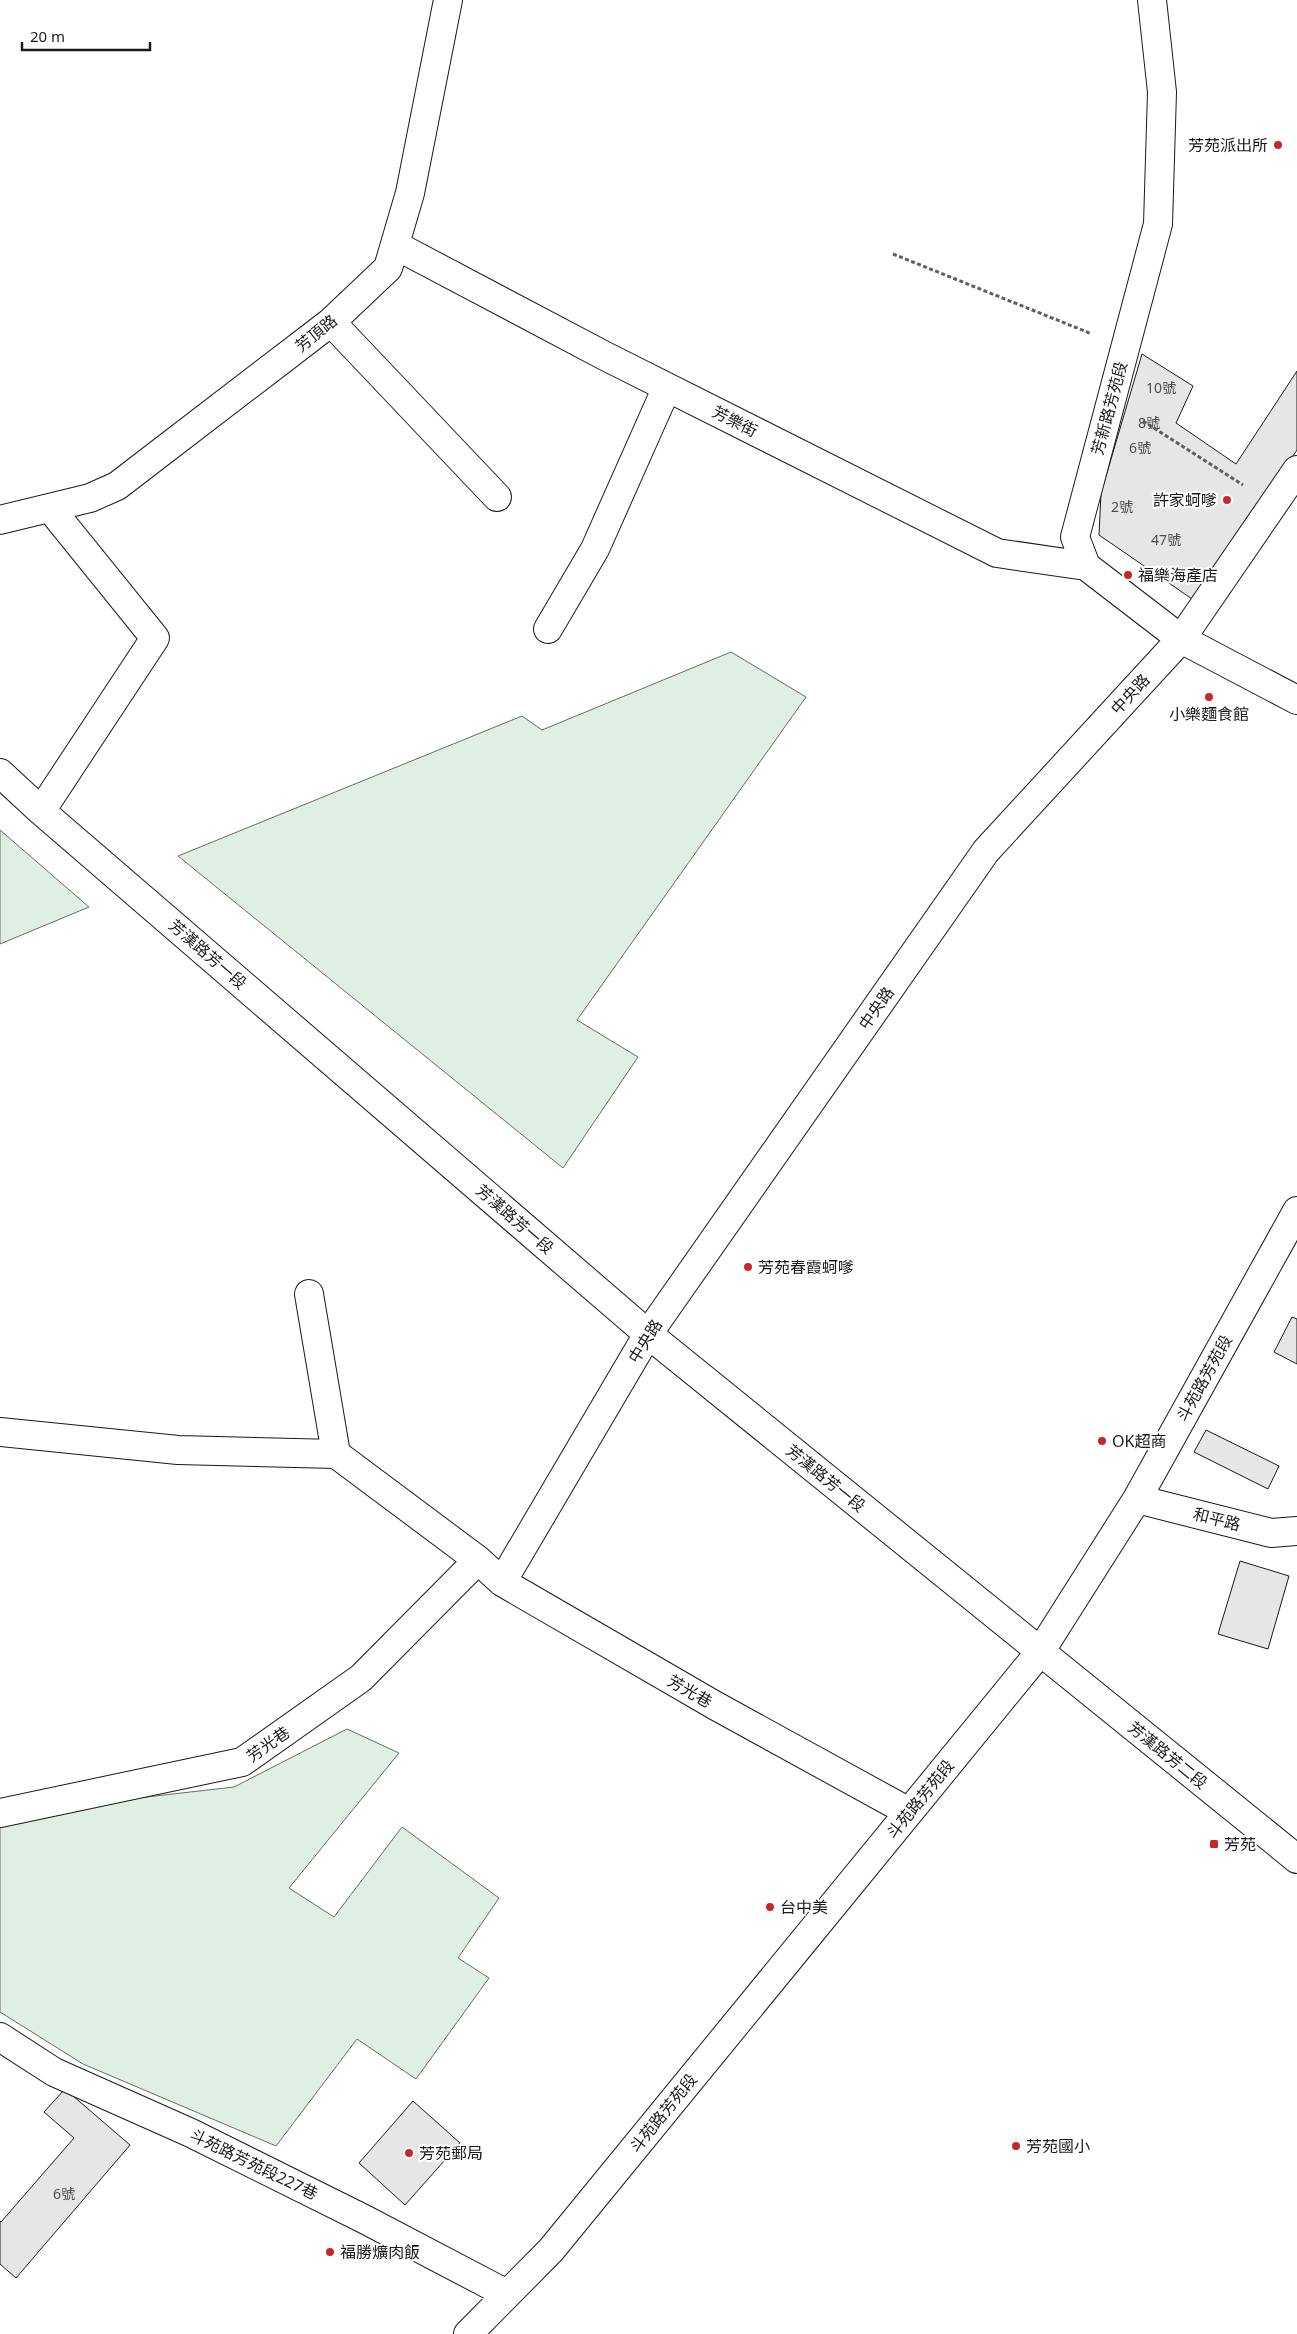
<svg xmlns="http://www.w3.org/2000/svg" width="1297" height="2334" font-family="'Noto Sans','Noto Sans TC',sans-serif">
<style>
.green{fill:#e0efe3;stroke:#6a6a6a}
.building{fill:#e6e6e6;stroke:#1a1a1a}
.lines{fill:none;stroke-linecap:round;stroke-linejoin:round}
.minor-casing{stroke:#1a1a1a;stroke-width:30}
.path{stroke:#5f5f5f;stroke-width:3;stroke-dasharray:4 2.5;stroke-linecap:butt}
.minor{stroke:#fff;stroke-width:28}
.poi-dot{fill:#c62828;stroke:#fff;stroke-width:2}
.labels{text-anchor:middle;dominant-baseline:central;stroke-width:4;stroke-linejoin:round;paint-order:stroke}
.number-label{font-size:14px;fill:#4d4d4d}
.poi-label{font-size:16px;fill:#1a1a1a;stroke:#fff;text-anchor:start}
.street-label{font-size:16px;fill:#1a1a1a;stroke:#fff}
</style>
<rect width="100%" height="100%" fill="#fff"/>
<path class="green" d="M731 652 806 697 577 1020 638 1057 563 1168 178 856 522 716 542 730Z
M0 830 89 907 0 944Z
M347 1729 399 1753 289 1888 334 1917 402 1827 499 1898 458 1958 489 1978 416 2079 357 2039 276 2146 83 2064 0 2012V1816L15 1812 234 1787Z"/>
<path class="building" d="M1142 354 1193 386 1176 423 1236 464 1297 371V450L1195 601 1099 535 1101 493Z
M1292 1317 1297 1319V1364L1274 1352Z
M1206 1430 1279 1466 1268 1489 1194 1452Z
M1240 1561 1289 1576 1268 1649 1218 1634Z
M65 2089 130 2145 16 2278 0 2264V2221L1 2222 74 2138 44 2112Z
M413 2101 460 2143 405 2205 359 2163Z"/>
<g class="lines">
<defs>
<path id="minor" d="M1152 0 1162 92 1158 224 1075 537 1086 566 1181 639 1297 700
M395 245 605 356 997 553 1086 566
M331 322 497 497
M0 520 90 498 117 486 331 322 388 268 410 193 448 0
M548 629 595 549 667 387
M0 773 41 811 648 1334 1297 1859
M41 811 155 638 50 508
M309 1294 336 1454
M0 1432 178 1450 336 1454 478 1560 502 1582 716 1706 909 1812
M1137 1499 1271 1533 1297 1531
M502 1582 648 1334 986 851 1181 639 1297 470
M0 1813 242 1762 361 1678 478 1560
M0 2037 54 2072 191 2133 364 2219 507 2294
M468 2334 551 2250 1040 1652 1137 1499 1297 1211"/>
</defs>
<use href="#minor" class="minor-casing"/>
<path class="path" d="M893 254 1092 334
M1143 421 1243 485"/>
<use href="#minor" class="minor"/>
</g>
<g class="poi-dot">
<circle cx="1278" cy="145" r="5"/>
<circle cx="1227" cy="500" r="5"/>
<circle cx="1128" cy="575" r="5"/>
<circle cx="1209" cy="697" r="5"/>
<circle cx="748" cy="1267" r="5"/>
<circle cx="1102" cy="1441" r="5"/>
<rect x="1209" y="1839" width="10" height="10" rx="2.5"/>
<circle cx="770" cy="1907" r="5"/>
<circle cx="1016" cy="2146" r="5"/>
<circle cx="409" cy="2153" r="5"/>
<circle cx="330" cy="2252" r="5"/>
</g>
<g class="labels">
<g class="number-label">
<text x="1161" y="387">10號</text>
<text x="1149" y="422">8號</text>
<text x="1140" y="447">6號</text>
<text x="1122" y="506">2號</text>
<text x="1166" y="539">47號</text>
<text x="64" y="2193">6號</text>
</g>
<g class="poi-label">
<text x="1268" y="145" text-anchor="end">芳苑派出所</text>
<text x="1217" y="500" text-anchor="end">許家蚵嗲</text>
<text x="1138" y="575">福樂海產店</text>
<text x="1209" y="714" text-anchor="middle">小樂麵食館</text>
<text x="758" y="1267">芳苑春霞蚵嗲</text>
<text x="1112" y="1441">OK超商</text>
<text x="1224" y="1844">芳苑</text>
<text x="780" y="1907">台中美</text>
<text x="1026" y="2146">芳苑國小</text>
<text x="419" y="2153">芳苑郵局</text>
<text x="340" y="2252">福勝爌肉飯</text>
</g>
<g class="street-label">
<text transform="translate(316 333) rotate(-39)">芳頂路</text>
<text transform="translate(1109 408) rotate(-75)">芳新路芳苑段</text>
<text transform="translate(735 421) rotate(27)">芳樂街</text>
<text transform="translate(1130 694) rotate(-47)">中央路</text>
<text transform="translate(208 954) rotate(41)">芳漢路芳一段</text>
<text transform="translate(876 1008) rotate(-55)">中央路</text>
<text transform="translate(515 1219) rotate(41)">芳漢路芳一段</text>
<text transform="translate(645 1341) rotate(-58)">中央路</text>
<text transform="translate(1204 1378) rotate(-61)">斗苑路芳苑段</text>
<text transform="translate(826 1478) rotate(39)">芳漢路芳一段</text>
<text transform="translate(1217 1519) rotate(14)">和平路</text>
<text transform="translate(690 1691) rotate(30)">芳光巷</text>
<text transform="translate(268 1744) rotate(-35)">芳光巷</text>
<text transform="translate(1168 1755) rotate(39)">芳漢路芳二段</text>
<text transform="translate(920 1799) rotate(-51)">斗苑路芳苑段</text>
<text transform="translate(663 2113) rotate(-51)">斗苑路芳苑段</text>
<text transform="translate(254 2164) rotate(26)">斗苑路芳苑段227巷</text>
</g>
</g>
<path d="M22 42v8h128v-8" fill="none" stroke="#1a1a1a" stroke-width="2.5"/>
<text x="30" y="42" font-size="15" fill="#1a1a1a" stroke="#ffffff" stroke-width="4" paint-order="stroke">20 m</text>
</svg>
